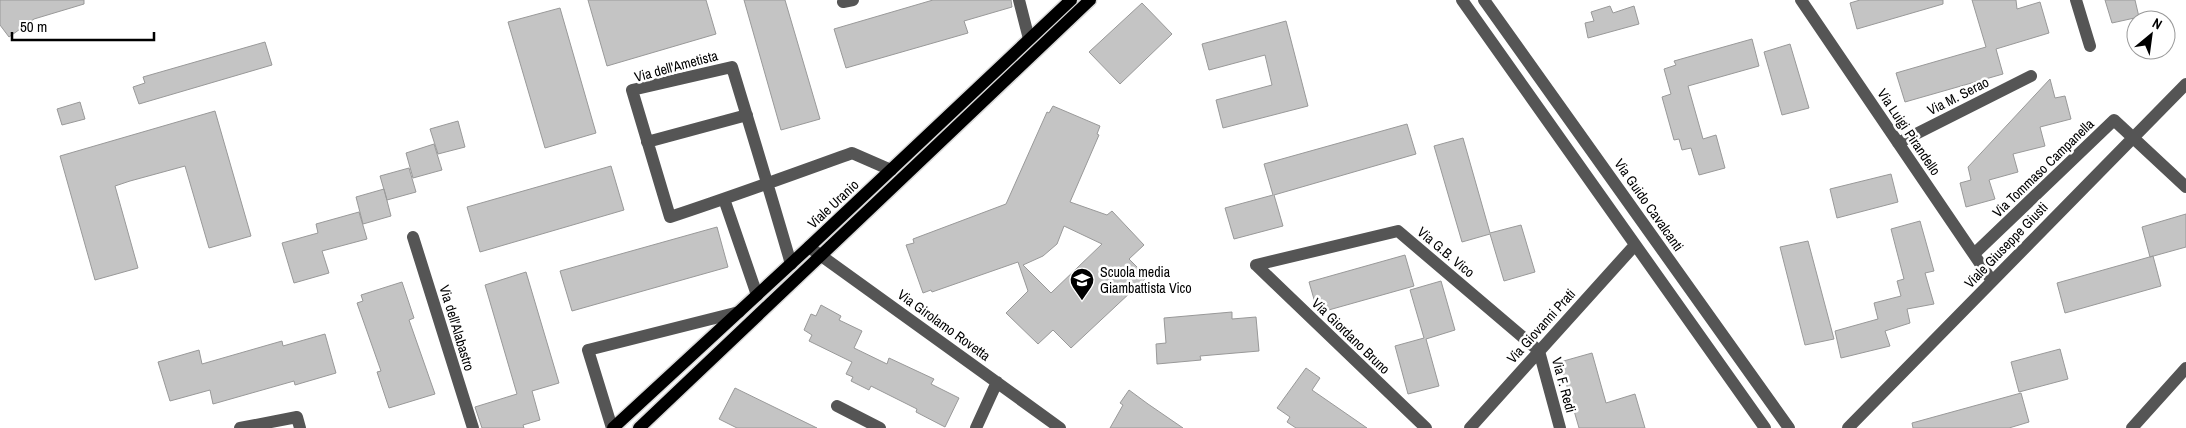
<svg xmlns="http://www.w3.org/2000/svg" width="2186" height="428" font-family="'Archivo Narrow',sans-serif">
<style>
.building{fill:#c4c4c4;stroke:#999;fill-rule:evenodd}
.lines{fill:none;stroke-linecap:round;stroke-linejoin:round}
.major-casing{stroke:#dbdbdb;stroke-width:15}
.minor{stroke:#555;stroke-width:12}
.major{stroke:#000;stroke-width:12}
.labels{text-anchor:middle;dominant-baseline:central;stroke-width:5;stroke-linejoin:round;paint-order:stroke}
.street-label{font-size:14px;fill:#000;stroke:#fff}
.poi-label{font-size:14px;fill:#000;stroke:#fff;text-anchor:start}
</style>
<rect width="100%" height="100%" fill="#fff"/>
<path class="building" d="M0 0H84V4L34 19 9 37 0 25Z
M588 0H706L716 34 607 66Z
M744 0H785L820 119 781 130Z
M933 0H1011L1012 7 964 21 968 33 846 68 834 29Z
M1860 0H1943V4L1857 29 1850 3Z
M1972 0H2016L2017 9 2040 2 2049 33 1996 49 2003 74 1905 102 1896 73 1986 47Z
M2105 0H2135L2139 17 2112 23Z
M1142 3 1172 34 1120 84 1089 52Z
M1610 6 1613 13 1634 6 1639 24 1588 38 1585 23 1594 21 1591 12Z
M560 8 596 133 545 148 508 22Z
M1286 21 1308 106 1223 128 1216 100 1272 85 1265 55 1209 70 1202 44Z
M1752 39 1759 66 1688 86 1703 139 1716 135 1725 168 1699 175 1691 148 1682 150 1679 139 1674 140 1662 97 1671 94 1664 69 1676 65 1674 61Z
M265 42 272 65 139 104 133 87 145 83 143 77Z
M1790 44 1809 108 1782 115 1764 52Z
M2050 79 2055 98 2065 96 2071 119 2040 127 2045 146 2013 154 2018 172 1989 180 1995 199 1966 207 1960 183 1971 180 1968 167Z
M80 102 85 119 62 125 57 109Z
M1053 106 1100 126 1097 134 1099 135 1070 202 1107 215 1112 211 1144 245 1129 259 1147 277 1071 348 1053 330 1038 344 1006 313 1028 291 1018 262 932 292 931 290 923 293 906 245 914 243 913 239 1006 204 1047 112 1049 113ZM1064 226 1102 244 1051 293 1023 265 1043 256 1057 244Z
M215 111 251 236 209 248 185 166 130 181 115 186 138 268 95 280 60 156Z
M458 121 465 147 438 154 430 129Z
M1407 124 1416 154 1274 195 1283 226 1234 239 1225 208 1273 195 1264 164Z
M1463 138 1490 233 1521 225 1535 272 1504 281 1490 234 1462 242 1434 146Z
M434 144 442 170 413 178 406 153Z
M611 166 624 210 480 252 467 207Z
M409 168 416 192 387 200 380 176Z
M1891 174 1898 202 1837 218 1830 189Z
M384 189 391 216 363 224 356 197Z
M359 212 367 239 322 251 329 273 294 283 282 243 318 233 316 224Z
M2186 214V247L2150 257 2142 227Z
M1920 221 1934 271 1925 273 1934 304 1907 309 1910 323 1885 331 1890 346 1841 358 1835 331 1878 319 1874 303 1901 296 1897 281 1904 279 1891 229Z
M717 227 728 267 572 311 560 271Z
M1808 241 1834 339 1805 345 1780 247Z
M1405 255 1414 286 1318 313 1309 282Z
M2153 256 2161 286 2065 313 2057 283Z
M526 272 559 383 532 391 540 420 523 425 524 428H482L475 407 517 394 485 285Z
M1441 281 1455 330 1426 339 1439 386 1408 394 1395 346 1424 338 1410 290Z
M402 282 414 318 409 320 435 394 389 408 377 372 381 371 357 303 363 301 361 295Z
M821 305 841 316 839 320 862 331 854 348 887 364 889 358 934 379 931 384 959 398 945 427 916 412 917 409 871 386 869 390 851 381 853 377 846 374 852 362 809 341 812 335 804 330 811 314 816 316Z
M1232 312V319L1256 317 1259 351 1200 356 1201 360 1157 364 1156 344 1166 343 1164 318Z
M325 334 336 373 295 385 294 381 213 404 210 390 170 401 158 362 199 350 202 364 282 341 283 346Z
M2060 349 2068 379 2019 392 2011 362Z
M1592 353 1606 403 1635 394 1645 428H1579L1560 362Z
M1306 368 1320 378 1312 390 1367 428H1296L1287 422 1290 417 1277 408Z
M735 388 817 428H737L719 419Z
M1129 390 1148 404 1183 428H1110L1123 405 1120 403Z
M2021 393 2029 422 2009 428H1913L1912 423Z"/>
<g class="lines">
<defs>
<path id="major" d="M613 428 809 247 1071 0
M639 428 1090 0"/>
</defs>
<use href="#major" class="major-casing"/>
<path class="minor" d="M1019 0 1029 39
M1462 0 1765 428
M1484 0 1789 428
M1801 0 1992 281
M2076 0 2090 46
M843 2 853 0
M647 142 747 115
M1898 143 2031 76
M724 199 757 295
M413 237 473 428
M809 247 1060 428
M1974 254 2114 120 2186 187
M791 264C772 198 752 133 732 67L632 90 670 217C731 197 791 175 852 153L891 170
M1256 265 1398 231 1539 351 1560 428
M1256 265 1426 428
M837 406 880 428
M240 428 297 417 300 428
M612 428 588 350 739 312
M976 428 997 382
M1470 428 1635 245
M1848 428 2186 84
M2132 428 2186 368"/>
<use href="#major" class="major"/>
</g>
<defs>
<symbol id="school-pin" viewBox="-11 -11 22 30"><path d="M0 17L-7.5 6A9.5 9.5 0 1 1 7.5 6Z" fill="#000" stroke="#fff"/><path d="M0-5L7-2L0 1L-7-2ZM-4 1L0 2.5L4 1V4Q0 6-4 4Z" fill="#fff"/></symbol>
</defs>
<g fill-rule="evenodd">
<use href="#school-pin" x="1068" y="266" width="28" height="38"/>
</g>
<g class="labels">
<g class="street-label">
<text transform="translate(676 66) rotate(-15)">Via dell'Ametista</text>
<text transform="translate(1958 96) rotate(-27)">Via M. Serao</text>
<text transform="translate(1909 132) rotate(56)">Via Luigi Pirandello</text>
<text transform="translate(2043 168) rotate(-44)">Via Tommaso Campanella</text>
<text transform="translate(833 204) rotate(-43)">Viale Uranio</text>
<text transform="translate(1649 205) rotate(55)">Via Guido Cavalcanti</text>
<text transform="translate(2006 245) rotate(-46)">Viale Giuseppe Giusti</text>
<text transform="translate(1446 252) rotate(40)">Via G.B. Vico</text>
<text transform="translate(944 325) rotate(36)">Via Girolamo Rovetta</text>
<text transform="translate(1541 326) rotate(-48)">Via Giovanni Prati</text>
<text transform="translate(457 328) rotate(73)">Via dell'Alabastro</text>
<text transform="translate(1351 336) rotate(44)">Via Giordano Bruno</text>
<text transform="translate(1564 385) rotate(75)">Via F. Redi</text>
</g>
<g class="poi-label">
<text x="1100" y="272">Scuola media<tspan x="1100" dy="16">Giambattista Vico</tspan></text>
</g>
</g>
<g transform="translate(2151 35) rotate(29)"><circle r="24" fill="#ffffff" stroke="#999999"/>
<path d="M0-4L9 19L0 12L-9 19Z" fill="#000000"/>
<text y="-8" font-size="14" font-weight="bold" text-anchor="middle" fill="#000000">N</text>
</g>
<path d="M12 32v8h142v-8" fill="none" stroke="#000000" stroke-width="2.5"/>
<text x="20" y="32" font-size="15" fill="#000000" stroke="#ffffff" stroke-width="4" paint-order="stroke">50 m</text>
</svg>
